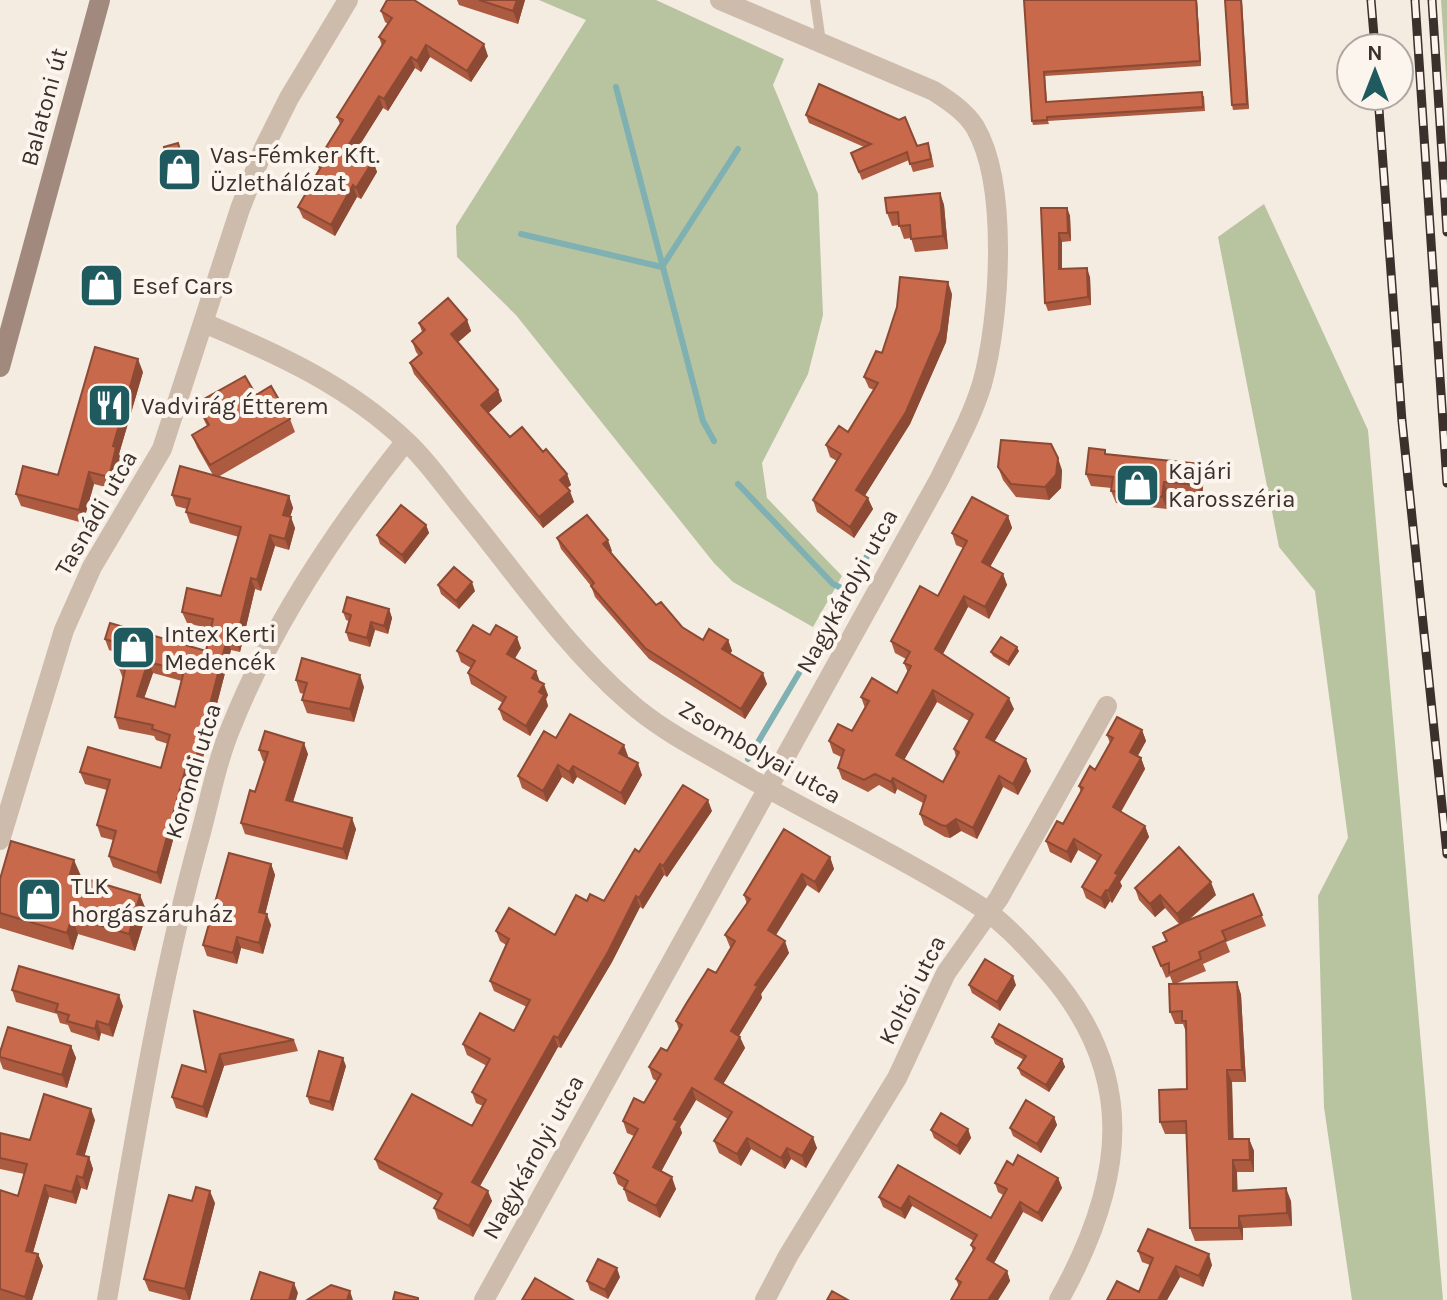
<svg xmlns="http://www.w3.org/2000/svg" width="1447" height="1300" font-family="Karla,sans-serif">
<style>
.green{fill:#b8c4a0}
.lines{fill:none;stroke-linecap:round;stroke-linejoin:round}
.stream{stroke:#7fb0b2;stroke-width:6}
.lane{stroke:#cdbbac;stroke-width:10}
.street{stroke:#cdbbac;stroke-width:20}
.secondary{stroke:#a18a7d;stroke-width:20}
.rail-casing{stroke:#3b302b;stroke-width:9}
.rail{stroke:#fbf5ee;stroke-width:6;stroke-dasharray:18;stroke-linecap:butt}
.wall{fill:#ac5a40;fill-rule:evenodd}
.shaded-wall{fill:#8c4a34}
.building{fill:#c8694b;stroke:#8c4a34;stroke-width:2;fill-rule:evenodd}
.labels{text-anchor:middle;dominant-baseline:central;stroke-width:8;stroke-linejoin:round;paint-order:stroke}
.street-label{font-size:24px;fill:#3b302b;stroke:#fbf5ee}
.poi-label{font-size:24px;fill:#3b302b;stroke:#fbf5ee;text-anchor:start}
</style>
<rect width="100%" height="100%" fill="#f4ebe1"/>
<path class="green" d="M539 0H656L784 59 773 85 818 194 823 315 808 374 762 463 767 498 842 576 813 627 733 582 714 563 516 315 457 257 456 226 586 20Z
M1441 0H1447V90Z
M1264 204 1368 430 1443 1300H1352L1324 1107 1318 896 1348 838 1315 591 1279 547 1218 237Z"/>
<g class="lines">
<path class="stream" d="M616 87 703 421 714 441
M521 234 662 267
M662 267 738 149
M738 484 833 584 848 591
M841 603 881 531
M748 759 831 619"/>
<path class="lane" d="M815 0 821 42"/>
<path class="street" d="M204 323C278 354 349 386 408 443 429 463 445 487 463 509 516 574 565 646 628 701 658 728 695 747 730 767 809 813 893 852 970 900 999 917 1023 943 1045 968 1140 1074 1125 1182 1059 1300
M0 840 64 630 92 567 162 449 240 209 264 148 289 98 348 0
M107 1300C134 1144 158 988 200 836 210 799 217 760 232 725 272 625 339 525 406 441
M484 1300 940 478C955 447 972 417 982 384 1000 320 1009 185 975 127 965 111 949 101 934 91L720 0
M765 1300 788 1256 897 1078 946 973 999 898 1107 706"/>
<path class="secondary" d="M0 367 100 0"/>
<defs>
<path id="rail" d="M1371 0 1375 48
M1415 0 1447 483
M1432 0 1447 232
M1378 96 1402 421 1447 854"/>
</defs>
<use href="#rail" class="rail-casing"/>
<use href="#rail" class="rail"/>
</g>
<path class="wall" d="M457 0H525L518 24 459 5Z
M1024 0H1197L1201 66 1045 76 1047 102 1204 96 1205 111 1048 121 1049 124 1033 125 1032 121Z
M1225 0 1249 109 1233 110 1232 105Z
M381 11 488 56 471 82 430 57 421 72 415 68 388 111 383 108 356 151 373 161 377 172 361 199 357 197 335 236 303 218 298 207 319 169 317 162 340 124 337 117 382 46 379 37 388 24 385 22Z
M806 115 917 146 931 152 934 167 913 172 909 160 862 180 851 153 864 147 809 123Z
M181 151 190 183 176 187 173 178Z
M940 193 944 205 948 249 915 252 911 238 904 239 899 225 892 226 887 213Z
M1041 208H1067L1070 216 1071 241 1062 242V269L1090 277 1091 305 1048 311 1045 303Z
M952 294 946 342 910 424 865 495 873 509 854 538 817 512 813 500 837 461 830 457 826 445 848 432 874 390 869 388 864 377 882 353Z
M467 320 471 331 458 342 498 390 502 401 488 413 510 437 543 452 567 474 571 485 567 488 574 502 543 528 414 374 410 363 419 356 416 352 412 341 422 332 419 323Z
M143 372 119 454 121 460 113 489 94 484 83 523 21 506 16 494 58 475Z
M256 395 290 419 295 432 218 477 289 496 293 508 290 517 295 528 289 550 275 546 261 591 255 589 240 652 231 650 200 769 193 767 161 884 113 867 109 856 113 840 101 837 97 825 107 790 85 784 80 772 161 768 168 744 156 740 154 736 119 729 115 717 123 679 119 668 123 655 109 650 105 639 206 651 211 629 187 623 182 612 221 596 239 537 190 523 186 512 187 509 176 506 172 495 213 475 197 447 192 435 207 426 202 416 197 403ZM153 673 182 681 175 707 144 698Z
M1107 454 1204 476 1202 498 1168 494 1167 509 1116 503 1111 491 1112 488 1091 486 1086 474Z
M998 467 1062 470 1061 488 1049 500 1016 497 1003 480Z
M1008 516 1012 528 990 567 1003 574 1007 585 989 619 968 607 943 654 1014 709 994 742 1031 771 1018 795 1003 787 977 839 961 831 950 838 945 837 924 825 920 814 923 803 897 789 895 794 879 785 868 792 842 779 838 768 841 757 833 753 829 741 852 731 865 708 861 697 897 693 908 673 904 663 906 659 895 653 891 641 938 596 963 548 956 545 952 533ZM937 702 969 721 954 749 956 757 943 782 904 760Z
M426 525 429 533 405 564 380 544 377 535Z
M557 538 612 551 611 552 656 605 682 627 703 640H728L732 651 730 653 767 684 745 719 649 659 595 597 591 586 561 549Z
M438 585 475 591 459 609 441 594Z
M389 609 392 618 388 634 375 630 370 647 349 641 346 632 349 621 346 620 343 612Z
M490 635 521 648 515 658 540 682 548 695 546 699 548 706 530 736 503 720 499 709 503 703 471 684 468 673 471 668 461 662 457 651Z
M1019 651 1009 666 993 656 991 652Z
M296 680 364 687 354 722 307 713 302 700 304 694 300 693Z
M1142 730 1146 741 1137 756 1141 758 1145 769 1121 812 1145 826 1149 837 1120 882 1122 886 1112 903 1110 901 1105 909 1086 898 1082 887 1097 861 1078 850 1071 863 1050 852 1046 841 1063 824 1081 792 1079 786 1095 770 1110 743 1107 735Z
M556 738 628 756 627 758 642 775 625 805 577 777 573 784 562 777 547 802 522 788 518 776Z
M259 750 308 754 293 802 356 829 347 860 245 834 241 823 255 792 265 762 263 761Z
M712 811 667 877 664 875 643 909 640 907 612 962 561 1048 558 1047 480 1186 492 1201 473 1237 438 1219 434 1208 438 1201 379 1169 375 1159 472 1126 483 1106 476 1103 472 1092 487 1066 467 1055 463 1044 514 1031 527 1007 494 991 490 981 506 945 500 941 496 931 555 935 587 901H604L639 852Z
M830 857 834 869 819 893 807 885 776 935 789 953 761 994 762 998 739 1036 745 1048 723 1084 817 1148 806 1168 791 1159 785 1169 751 1149 741 1166 719 1153 714 1141 728 1119 696 1100 680 1127 682 1133 661 1172 676 1189 660 1218 628 1201 624 1189V1188L618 1184 614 1173 634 1136 627 1133 623 1121 644 1103 657 1081 653 1079 649 1067 667 1051 679 1030 676 1021 716 973 731 948 730 947 725 935 747 904 744 895Z
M271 864 275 875 265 914 271 925 263 954 241 948 237 964 207 956 203 945Z
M81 876 147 912 135 951 78 934 73 950 0 928V879Z
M1135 888 1216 895 1189 920 1253 894 1266 926 1226 942 1230 952 1203 964 1206 971 1175 984 1237 982 1241 995 1246 1082H1232L1233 1139H1249L1254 1151V1172H1237V1190L1291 1201 1292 1226 1243 1228V1240L1195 1241 1190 1228 1187 1134H1165L1160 1122 1187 1089 1186 1032 1183 1024H1175L1170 1012 1173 984 1170 976 1166 978 1153 947 1166 942 1179 924 1165 908 1155 917 1139 900Z
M969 985H1016L1000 1011 972 993Z
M12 990 123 1006 113 1037 101 1033 99 1041 71 1032 68 1025 60 1023 57 1014 16 1002Z
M194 1011 294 1040 298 1051 224 1066 207 1118 176 1108 172 1097 206 1072Z
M992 1037 1062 1059 1065 1067 1049 1092 1021 1075 1018 1068 1024 1060 995 1044Z
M71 1046 76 1058 67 1088 3 1069 0 1061V1052Z
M346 1066 333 1111 310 1104 307 1096Z
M1054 1117 1057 1125 1041 1153 1013 1136 1010 1128Z
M95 1120 84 1156 89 1157 93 1169 87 1190 81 1188 76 1204 49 1197 33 1253 38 1254 43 1266 32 1300H0V1190L18 1196 24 1174 0 1169V1133L30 1140Z
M968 1129 971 1138 960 1155 934 1138 931 1130Z
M898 1165 991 1218 1003 1195 998 1192 995 1183 1013 1165 1058 1178 1062 1188 1042 1222 1023 1212 994 1263 1007 1271 1010 1281 998 1300H951L959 1287 956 1279 973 1251 971 1245 974 1241 912 1206 905 1219 883 1207 879 1197Z
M192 1201 215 1203 190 1300H183L149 1291 144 1279Z
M1138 1251 1212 1265 1203 1287 1180 1277 1167 1300H1107L1139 1292 1150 1265 1142 1262Z
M620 1277 608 1299 590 1290 587 1281Z"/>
<path class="shaded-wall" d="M517 0H525L518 24 513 11Z
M1196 0H1197L1201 66 1200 61Z
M1241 0H1242L1249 109 1247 104Z
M484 44 488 56 471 82 467 71Z
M426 45 430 57 421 72 417 61Z
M411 57 415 68 388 111 384 99Z
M379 96 383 108 352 157 348 146Z
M373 161 377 172 361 199 356 188Z
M353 185 357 197 335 236 331 225Z
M940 193 944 205 948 249 943 236Z
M1067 208 1070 216 1071 241 1068 233Z
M1059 233 1062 242V278L1059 269Z
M1087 268 1090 277 1091 305 1088 297Z
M948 282 952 294 946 342 910 424 861 502 856 490Z
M467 320 471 331 455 345 451 334Z
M138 359 143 372 119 454 121 460 113 489 109 477 113 446Z
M498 390 502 401 485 416 481 405Z
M1058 458 1062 470 1061 488 1049 500 1045 487Z
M1200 464 1204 476 1202 498 1197 485Z
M89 472 94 484 83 523 79 510Z
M567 474 571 485 564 491 560 480Z
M1164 482 1168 494 1167 509 1162 497Z
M570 491 574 502 543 528 539 517Z
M289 496 293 508 287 526 283 515Z
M868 498 873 509 854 538 850 527Z
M1008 516 1012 528 986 574 982 562Z
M291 517 295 528 289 550 285 539Z
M426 525 429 533 405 564 402 555Z
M270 535 275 546 261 591 257 580Z
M608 540 612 551 607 555 603 544Z
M1003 574 1007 585 989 619 985 607Z
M251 578 255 589 240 652 236 641Z
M472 582 475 591 459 609 456 601Z
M964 596 968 607 939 661 935 649Z
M389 609 392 618 388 634 384 626Z
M371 622 375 630 370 647 367 638Z
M517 637 521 648 511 665 507 654Z
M227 639 231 650 200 769 196 758Z
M728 640 732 651 726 660 722 649Z
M1017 647 1019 651 1009 666 1008 662Z
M148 662 153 673 141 707 137 696Z
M536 671 540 682 532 678Z
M763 673 767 684 745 719 741 709Z
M360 675 364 687 354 722 350 709Z
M544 684 548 695 546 699 548 706 530 736 526 726 539 692Z
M933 690 937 702 900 767 896 755Z
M1009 698 1014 709 990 749 986 737Z
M1142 730 1146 741 1134 763 1130 752Z
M304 743 308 754 290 811 286 800Z
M624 745 628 756 623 764 619 753Z
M189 756 193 767 161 884 157 873Z
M1141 758 1145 769 1117 818 1113 807Z
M1026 759 1031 771 1018 795 1013 784Z
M638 763 642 775 625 805 621 793Z
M558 765 562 777 547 802 543 791Z
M573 766 577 777 573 784 569 772Z
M999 776 1003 787 977 839 973 828Z
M893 778 897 789 895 794 891 782Z
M708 800 712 811 667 877 663 866Z
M352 818 356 829 347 860 343 849Z
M956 819 961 831 950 838 946 826Z
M1145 826 1149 837 1120 882 1122 886 1112 903 1108 891 1115 873Z
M1074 839 1078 850 1071 863 1067 852Z
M830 857 834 869 819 893 815 882Z
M74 860 81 876 76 891 70 874Z
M271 864 275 875 263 923 259 912Z
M660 864 664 875 643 909 639 898Z
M802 874 807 885 772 941 768 930Z
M1211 882 1216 895 1181 926 1177 914Z
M1106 890 1110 901 1105 909 1101 898Z
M140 895 147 912 135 951 129 934Z
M1160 895 1165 908 1155 917 1150 904Z
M636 896 640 907 612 962 561 1048 558 1038Z
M267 914 271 925 263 954 259 943Z
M72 917 78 934 73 950 67 933Z
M237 937 241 948 237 964 233 953Z
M785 941 789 953 761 994 762 998 735 1042 731 1031 755 985Z
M1013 976 1016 985 1000 1011 997 1002Z
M1237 982 1241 995 1246 1082 1242 1070Z
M119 995 123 1006 113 1037 109 1025Z
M97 1021 101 1033 99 1041 95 1029Z
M554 1036 558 1047 476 1193 472 1182Z
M740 1037 745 1048 719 1091 715 1079Z
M71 1046 76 1058 67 1088 62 1075Z
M220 1054 224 1066 207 1118 203 1107Z
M343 1058 346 1066 333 1111 330 1102Z
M1062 1059 1065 1067 1049 1092 1046 1085Z
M1227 1070 1232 1082 1234 1151 1229 1139Z
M692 1088 696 1100 680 1127 682 1133 657 1179 653 1167 674 1119Z
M91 1109 95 1120 82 1165 77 1154Z
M1054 1117 1057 1125 1041 1153 1037 1144Z
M968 1129 971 1138 960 1155 957 1146Z
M813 1137 817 1148 806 1168 802 1156Z
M747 1138 751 1149 741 1166 737 1154Z
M1249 1139 1254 1151V1172L1250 1160Z
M787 1148 791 1159 785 1169 781 1158Z
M89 1157 93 1169 87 1190 83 1178Z
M1233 1160 1237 1172 1238 1203 1233 1191Z
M77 1176 81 1188 76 1204 72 1192Z
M672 1177 676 1189 660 1218 656 1206Z
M1058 1178 1062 1188 1042 1222 1038 1213Z
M45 1185 49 1197 30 1262 26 1251Z
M1286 1188 1291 1201 1292 1226 1287 1213Z
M210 1191 215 1203 190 1300H189L185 1289Z
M488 1191 492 1201 473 1237 469 1226Z
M909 1196 912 1206 905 1219 901 1209Z
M1020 1202 1023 1212 991 1268 987 1259Z
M1239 1216 1243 1228V1240L1239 1228Z
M38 1254 43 1266 32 1300H26L25 1297Z
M1209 1254 1212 1265 1203 1287 1199 1276Z
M1176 1266 1180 1277 1167 1300H1158Z
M617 1268 620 1277 608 1299 605 1290Z
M1007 1271 1010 1281 998 1300H988Z
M294 1283 298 1293 296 1300H289Z
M350 1291 353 1300H347Z"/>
<path class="building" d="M387 0H414L484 44 467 71 426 45 417 61 411 57 384 99 379 96 348 146 373 161 356 188 353 185 331 225 298 207 322 165 317 162 343 120 337 117 385 41 379 37 392 18 381 11Z
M479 0H517L513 11Z
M1024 0H1196L1200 61 1044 72 1046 102 1202 92 1203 107 1047 117V120L1032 121Z
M1225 0H1241L1247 104 1232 105Z
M819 84 899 120 905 117 917 146 928 143 931 159 910 164 907 152 859 172 851 153 871 144 806 115Z
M178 143 187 175 173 178 164 147Z
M940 193 943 236 911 239 910 225 899 226 898 212 887 213 885 198Z
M1041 208H1067L1068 233H1059V269L1087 268 1088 297 1045 303Z
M900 277 948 282 941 330 906 412 856 490 868 498 850 527 813 500 841 454 826 445 839 426 848 432 878 383 864 377 876 351 882 353 897 307Z
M448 298 467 320 451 334 498 390 481 405 510 437 522 427 543 452 546 449 567 474 560 480 570 491 539 517 410 363 422 353 412 341 425 330 419 323Z
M95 347 138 359 113 446 116 447 109 477 89 472 79 510 16 494 23 466 58 475Z
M245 376 256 395 271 386 290 419 210 465 192 435 209 425 197 403Z
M1001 440 1051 444 1058 458 1056 475 1045 487 1011 484 998 467Z
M1089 448 1105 450V454L1200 464 1197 485 1164 482 1162 497 1111 491 1113 477 1086 474Z
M180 466 289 496 283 515 291 517 285 539 270 535 257 580 251 578 236 641 227 639 196 758 189 756 157 873 109 856 116 831 97 825 110 780 80 772 88 747 161 768 170 735 152 729 153 725 115 717 125 670 119 668 126 646 105 639 110 623 206 651 213 619 182 612 187 588 221 596 241 527 186 512 190 499 172 495ZM148 662 184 671 175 707 137 696Z
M972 497 1008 516 982 562 1003 574 985 607 964 596 935 649 1009 698 986 737 1026 759 1013 784 999 776 973 828 956 819 946 826 941 825 920 814 926 796 893 778 891 782 875 774 864 780 838 768 844 750 829 741 838 724 852 731 869 701 861 697 872 678 897 693 911 666 904 663 910 652 891 641 920 586 938 596 967 541 952 533ZM933 690 973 714 954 749 959 752 943 782 896 755Z
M401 505 426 525 402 555 377 535Z
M587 515 608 540 603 544 656 605 661 602 682 627 703 640 709 629 728 640 722 649 763 673 741 709 645 648 591 586 594 583 557 538Z
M454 567 472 582 456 601 438 585Z
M347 597 389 609 384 626 371 622 367 638 346 632 351 615 343 612Z
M473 625 490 635 496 625 517 637 507 654 536 671 532 678 544 684 539 692 544 695 526 726 499 709 506 697 468 673 475 661 457 651Z
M1001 637 1017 647 1008 662 991 652Z
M302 658 360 675 350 709 302 700 307 683 296 680Z
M570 714 624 745 619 753 638 763 621 793 573 766 569 772 558 765 543 791 518 776 544 731 556 738Z
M1117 717 1142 730 1130 752 1141 758 1113 807 1145 826 1115 873 1118 875 1108 891 1106 890 1101 898 1082 887 1101 855 1074 839 1067 852 1046 841 1057 821 1063 824 1083 788 1079 786 1090 766 1095 770 1113 738 1107 735Z
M265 731 304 743 286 800 352 818 343 849 241 823 250 790 255 792 268 752 259 750Z
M683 785 708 800 663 866 660 864 639 898 636 896 608 952 558 1038 554 1036 472 1182 488 1191 469 1226 434 1208 442 1194 375 1159 412 1094 472 1126 486 1100 472 1092 490 1059 463 1044 480 1013 514 1031 530 1000 490 981 509 939 496 931 509 908 555 935 576 895 587 901 590 894 604 901 635 849 639 852Z
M784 829 830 857 815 882 802 874 768 930 785 941 755 985 758 986 731 1031 740 1037 715 1079 813 1137 802 1156 787 1148 781 1158 747 1138 737 1154 714 1141 732 1112 692 1088 674 1119 678 1121 653 1167 672 1177 656 1206 624 1189 628 1181 614 1173 638 1129 623 1121 634 1098 644 1103 661 1074 649 1067 661 1048 667 1051 682 1025 676 1021 686 1004 708 969 716 973 735 941 725 935 750 899 744 895Z
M11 841 74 860 70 874 140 895 129 934 72 917 67 933 0 913V879Z
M1179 847 1211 882 1177 914 1160 895 1150 904 1135 888Z
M229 853 271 864 259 912 267 914 259 943 237 937 233 953 203 945Z
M1253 894 1262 915 1222 931 1226 940 1199 952 1201 959 1169 973V963L1161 966 1153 947 1167 941 1163 933 1184 922Z
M985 959 1013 976 997 1002 969 985Z
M19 966 119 995 109 1025 97 1021 95 1029 67 1021 69 1015 56 1011 58 1004 12 990Z
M1237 982 1242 1070H1227L1229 1139H1249L1250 1160H1233V1191L1286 1188 1287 1213 1239 1216V1228H1190L1186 1121 1160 1122 1159 1090 1187 1089 1186 1021H1182V1011L1170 1012 1169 984Z
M194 1011 294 1040 220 1054 203 1107 172 1097 182 1065 206 1072Z
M999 1024 1062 1059 1046 1085 1018 1068 1026 1056 992 1037Z
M8 1027 71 1046 62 1075 0 1057V1052Z
M319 1051 343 1058 330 1102 307 1096Z
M44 1094 91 1109 77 1154 89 1157 83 1178 77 1176 72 1192 45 1185 26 1251 38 1254 25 1297 0 1289V1190L18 1196 27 1164 0 1158V1133L30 1140Z
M1026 1100 1054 1117 1037 1144 1010 1128Z
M941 1113 968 1129 957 1146 931 1130Z
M1018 1155 1058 1178 1038 1213 1020 1202 987 1259 1007 1271 988 1300H951L961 1282 956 1279 975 1248 971 1245 977 1235 909 1196 901 1209 879 1197 898 1165 991 1218 1007 1189 995 1183 1007 1161 1013 1165Z
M196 1187 210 1191 185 1289 144 1279 169 1195 192 1201Z
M1148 1229 1209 1254 1199 1276 1176 1266 1158 1300H1107L1117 1281 1139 1292 1153 1258 1138 1251Z
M598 1259 617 1268 605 1290 587 1281Z
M260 1272 294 1283 289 1300H251Z
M535 1278 573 1300H522Z
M331 1285 350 1291 347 1300H307Z
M832 1291 848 1300H827Z
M395 1292 418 1298V1300H393Z"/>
<defs>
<symbol id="shop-square" viewBox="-11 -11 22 22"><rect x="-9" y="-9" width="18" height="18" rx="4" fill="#1f5a5e" stroke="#fbf5ee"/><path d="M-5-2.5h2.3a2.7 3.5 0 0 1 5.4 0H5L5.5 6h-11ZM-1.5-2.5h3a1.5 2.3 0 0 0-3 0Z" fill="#fff"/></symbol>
<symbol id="restaurant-square" viewBox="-11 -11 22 22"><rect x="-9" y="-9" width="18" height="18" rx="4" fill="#1f5a5e" stroke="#fbf5ee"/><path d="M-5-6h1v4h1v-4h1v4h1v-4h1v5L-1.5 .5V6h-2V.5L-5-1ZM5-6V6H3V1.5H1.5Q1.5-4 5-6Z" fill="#fff"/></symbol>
</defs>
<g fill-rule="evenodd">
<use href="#shop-square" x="154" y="144" width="51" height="51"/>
<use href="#shop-square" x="76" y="260" width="51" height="51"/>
<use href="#restaurant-square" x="84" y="380" width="51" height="51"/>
<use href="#shop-square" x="1112" y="460" width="51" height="51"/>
<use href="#shop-square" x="108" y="622" width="51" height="51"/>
<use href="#shop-square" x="14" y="874" width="51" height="51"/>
</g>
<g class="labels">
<g class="street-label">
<text transform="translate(44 107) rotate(-75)">Balatoni út</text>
<text transform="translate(96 513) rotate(-60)">Tasnádi utca</text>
<text transform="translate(847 591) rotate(-61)">Nagykárolyi utca</text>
<text transform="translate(760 752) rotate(30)">Zsombolyai utca</text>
<text transform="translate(193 771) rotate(-73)">Korondi utca</text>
<text transform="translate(912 990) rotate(-63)">Koltói utca</text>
<text transform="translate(533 1157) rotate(-61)">Nagykárolyi utca</text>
</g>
<g class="poi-label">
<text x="210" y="155">Vas-Fémker Kft.<tspan x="210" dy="28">Üzlethálózat</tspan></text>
<text x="132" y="286">Esef Cars</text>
<text x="141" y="406">Vadvirág Étterem</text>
<text x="1168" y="471">Kajári<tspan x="1168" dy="28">Karosszéria</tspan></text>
<text x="164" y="634">Intex Kerti<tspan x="164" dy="28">Medencék</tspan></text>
<text x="71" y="886">TLK<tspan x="71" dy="28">horgászáruház</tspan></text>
</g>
</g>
<g transform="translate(1375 72)"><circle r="38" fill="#fbf5ee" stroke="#aea6a0" stroke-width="2"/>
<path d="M0-6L14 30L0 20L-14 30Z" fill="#1f5a5e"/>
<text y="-12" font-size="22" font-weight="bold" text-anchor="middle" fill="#3b302b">N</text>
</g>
</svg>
